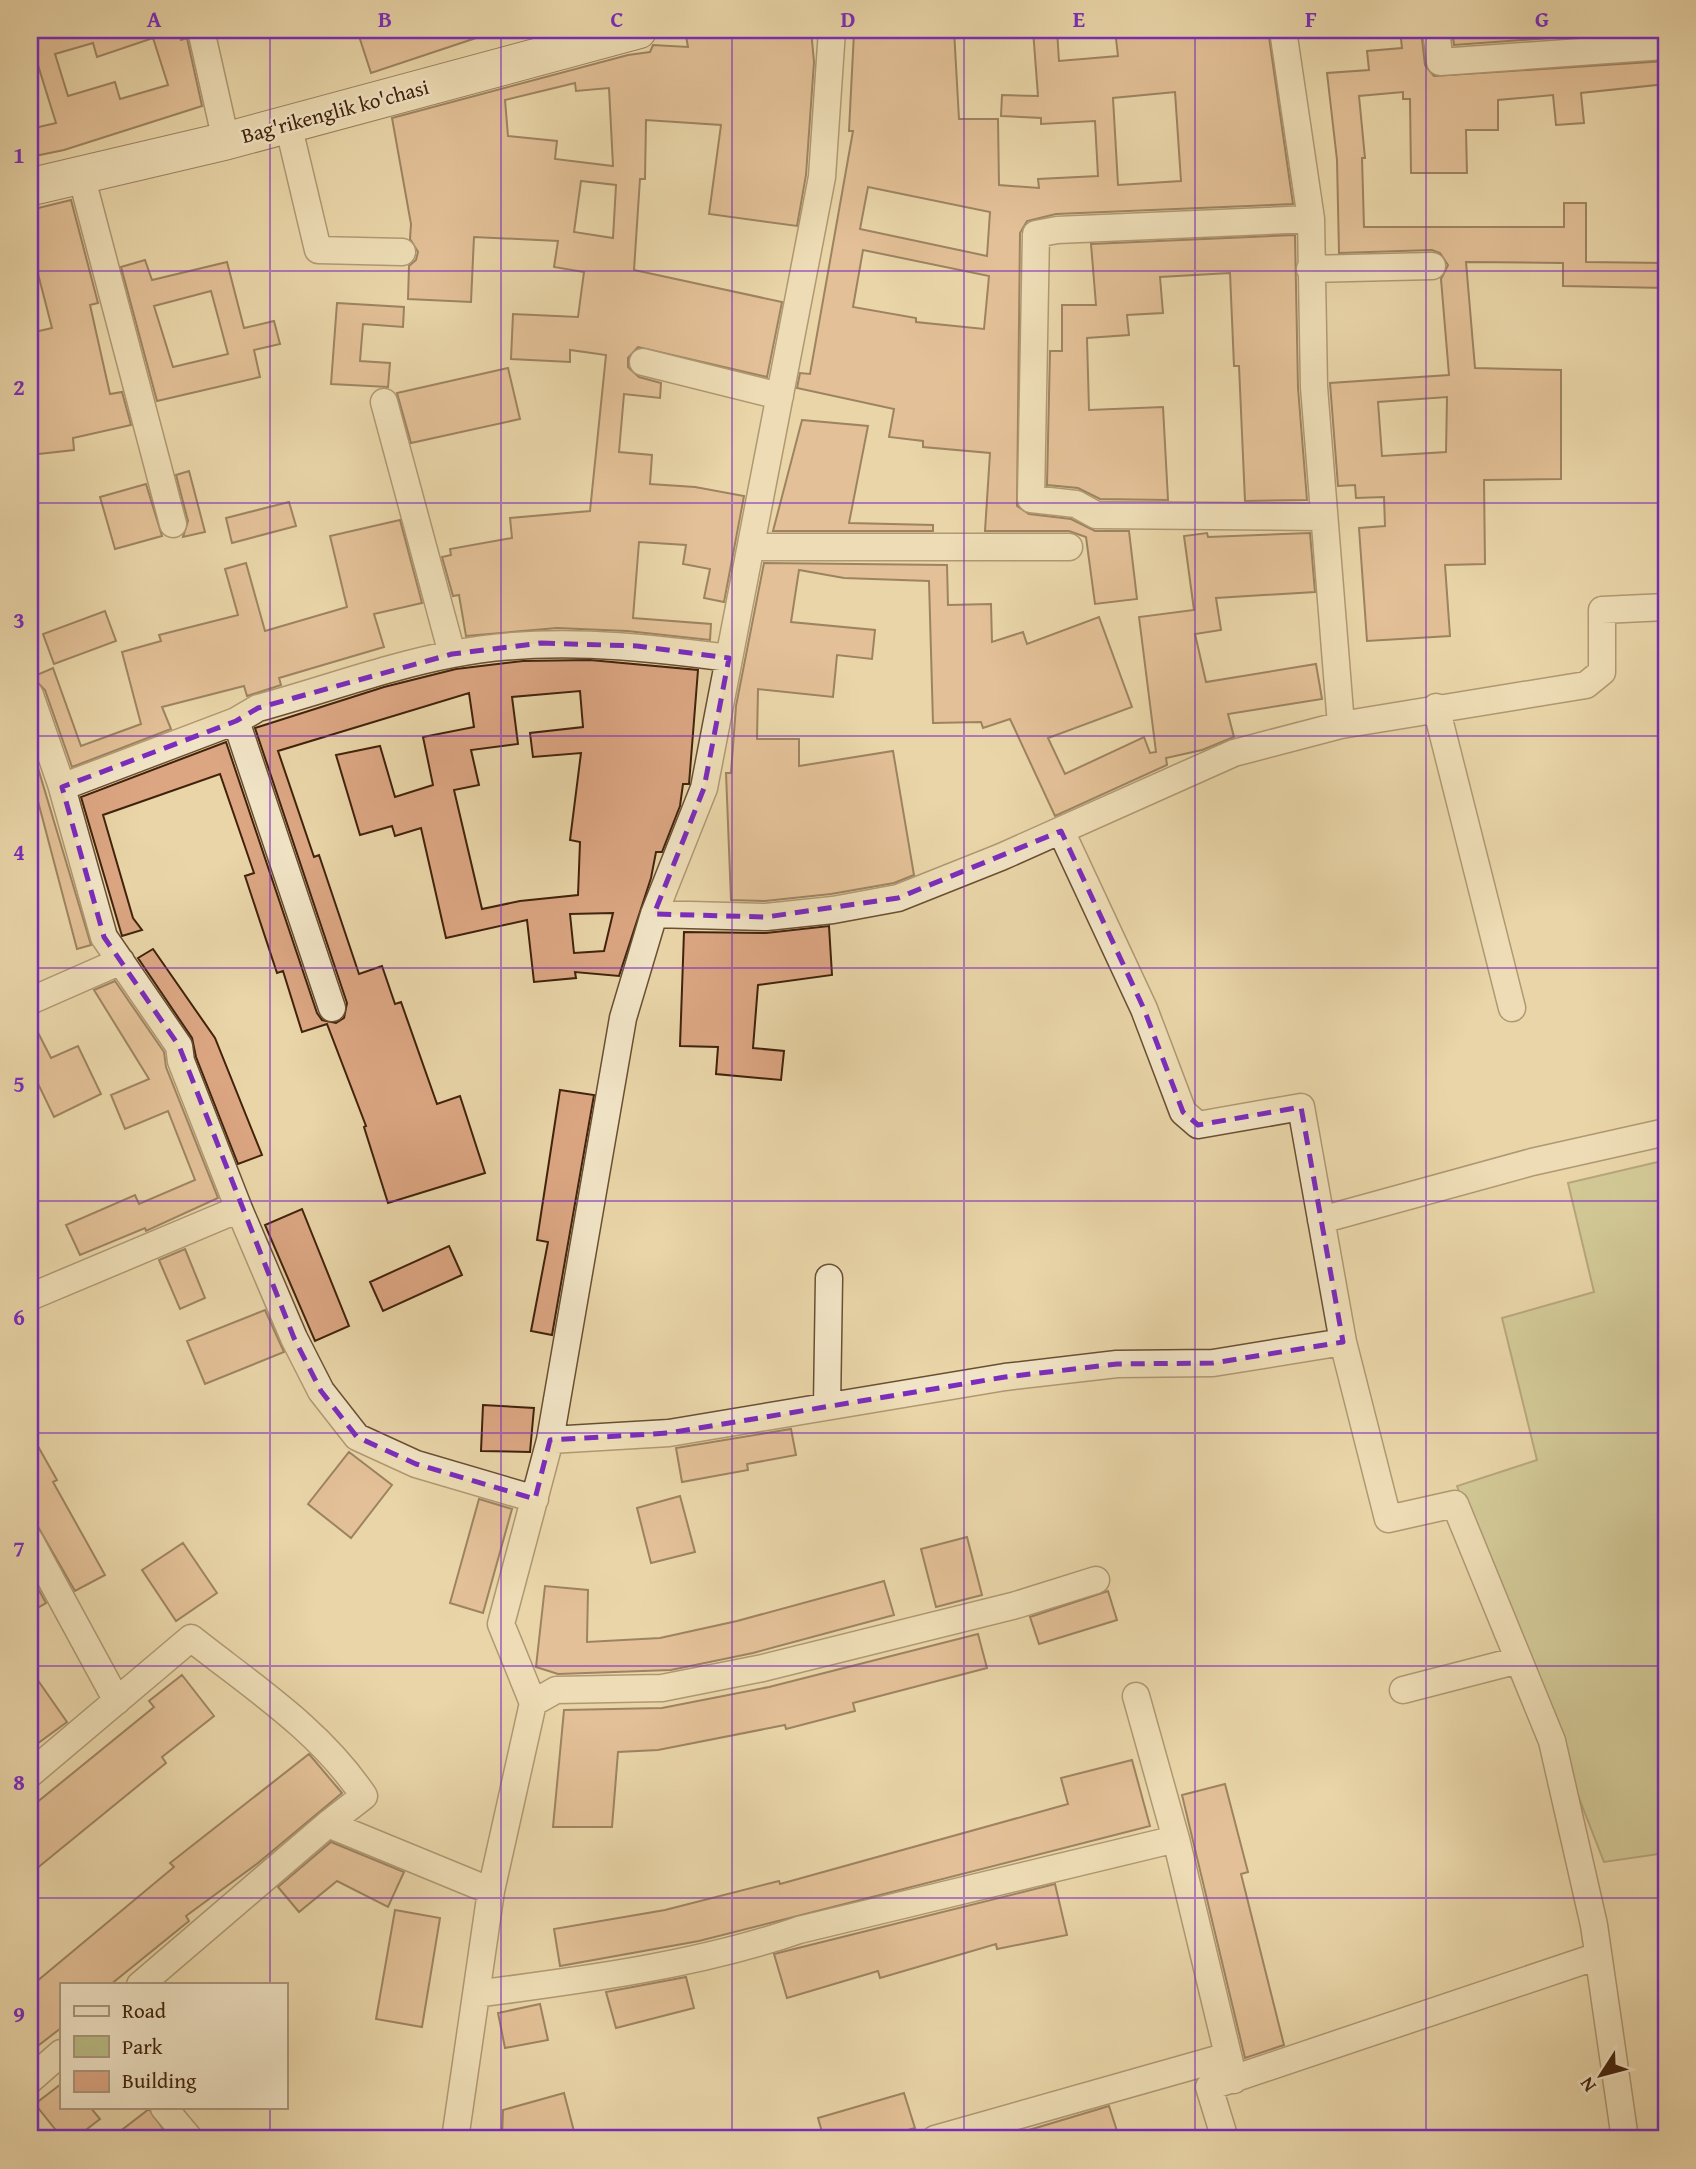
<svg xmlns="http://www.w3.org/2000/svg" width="1696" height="2169" font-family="'Gentium Book Plus',serif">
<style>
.green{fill:#b9bc85;stroke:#7c6f48;stroke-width:2}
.building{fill:#dca683;stroke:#40220c;stroke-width:2;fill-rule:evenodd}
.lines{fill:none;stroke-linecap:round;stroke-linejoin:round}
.minor-casing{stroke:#6a4f33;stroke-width:29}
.secondary-casing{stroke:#40220c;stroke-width:39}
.minor{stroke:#f1e4c6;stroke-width:26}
.secondary{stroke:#f1e4c6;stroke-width:37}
.marked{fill:none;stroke:#7b2cbf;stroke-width:5;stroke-dasharray:14 9;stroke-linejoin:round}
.grid{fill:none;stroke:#7b2cbf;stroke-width:2;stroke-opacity:0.55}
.labels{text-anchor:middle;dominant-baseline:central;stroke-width:5;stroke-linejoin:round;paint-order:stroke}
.street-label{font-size:21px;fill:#40220c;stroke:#f1e4c6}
.neatline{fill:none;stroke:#7b2cbf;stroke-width:2.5}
.grid-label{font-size:23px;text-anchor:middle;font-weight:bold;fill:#7b2cbf}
</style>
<rect width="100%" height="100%" fill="#e9d5a8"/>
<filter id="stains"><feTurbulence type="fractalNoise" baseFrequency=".00286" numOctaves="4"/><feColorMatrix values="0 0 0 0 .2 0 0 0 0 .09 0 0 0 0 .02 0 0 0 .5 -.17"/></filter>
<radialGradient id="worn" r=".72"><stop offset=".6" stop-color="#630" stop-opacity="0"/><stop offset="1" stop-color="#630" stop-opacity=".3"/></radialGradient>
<path class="green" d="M1666 1160V1853L1604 1862 1457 1486 1537 1460 1502 1318 1594 1292 1568 1183Z"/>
<path class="building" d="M30 30H178L181 40 187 38 202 106 64 150 30 157V129L56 123 36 59 30 60ZM153 38 168 85 120 99 115 82 68 96 55 54 93 43 97 57Z
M357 30H490L491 33 371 73Z
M721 30H811L814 62 806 175 797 226 709 214 721 125 646 120 645 179H640L634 270 782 302 767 377 638 347 628 358V367L639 377 661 383 660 398 624 394 619 452 652 455 650 484 695 487 744 496 724 602 704 598 710 569 683 564 686 545 639 542 633 618 711 624 710 640 627 631 557 628 466 636 459 595 453 596 442 557 451 555 450 549 512 538 510 518 590 511 606 355 570 350V362L511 359 513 314 578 317 584 272 554 267 558 241 474 237 471 302 408 299 409 266 416 260 418 252 410 239 411 224 392 118 628 55 650 52 653 45 688 47 686 36ZM575 83 576 91 609 88 613 166 555 159 557 141 508 136 505 100ZM581 181 616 185 613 238 574 232Z
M879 30H954L959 119H998L999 185 1039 188 1038 179 1098 176 1095 121 1041 124V118L1001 116 1002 95 1038 96 1033 30H1057L1059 61 1118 56 1115 30H1183V34L1268 30 1293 204 1056 214 1027 221 1020 233 1017 506 1029 514 1071 519 1095 531H1129L1137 599 1095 604 1086 537 1069 531H985L990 453 923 447V441L889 437 894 409 797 388 800 373 810 374 853 131H849L854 32ZM1175 92 1181 181 1118 185 1113 98ZM868 187 990 212 987 256 860 229ZM863 250 989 276 984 329 916 322V318L853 307Z
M1400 30H1421L1425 65 1434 76 1666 61V84L1581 93 1584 123 1556 125 1553 95 1498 100V130H1466L1467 173H1411L1410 99H1403V92L1359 96 1365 158H1362L1364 227H1564V203H1586V262L1666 263V288L1563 286V263L1466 262 1475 368 1561 370V479L1484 480 1485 564 1445 565 1450 636 1367 641 1359 528 1385 526 1384 497 1356 498 1355 485 1338 486 1330 383 1449 375 1441 279 1448 265 1440 253 1432 250 1339 253 1337 160 1327 73 1369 70 1367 51 1402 48ZM1447 397 1446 452 1382 456 1378 402Z
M1452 30H1633V32L1454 45Z
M71 200 98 303 90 305 110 394 122 392 131 425 73 438 74 450 30 455V391H34L30 370V333L52 328 30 243V210Z
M1295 235 1298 388 1307 500 1245 501 1239 366H1234L1230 273 1160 277 1163 313 1127 315 1129 335 1087 338 1089 410 1163 407 1168 500 1100 499 1078 488 1047 485 1050 351H1062V305H1096L1091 244Z
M145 260 152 280 227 262 244 328 274 321 280 344 254 350 260 377 157 401 121 267ZM211 291 228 354 173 367 154 306Z
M337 303 404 307 403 327 363 324 360 361 390 363 388 387 331 384Z
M508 368 520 419 411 443 397 393Z
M802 420 868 426 849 523 933 525V531H773Z
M189 471 205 532 183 537 188 521 176 475Z
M146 484 162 536 115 549 100 497Z
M289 502 296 526 232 543 226 518Z
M400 520 422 603 374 614 384 647 279 678 281 685 247 696 244 686 162 707 171 729 72 767 45 690 32 677 53 668 81 746 141 724 122 652 161 641 159 635 238 615 225 569 246 563 265 631 347 607 330 536Z
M1207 533 1208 537 1310 533 1315 592 1216 598 1221 630 1195 634 1206 682 1316 664 1322 699 1228 714 1234 737 1202 750 1166 758 1167 765 1055 816 1010 719 983 728 981 722 933 723 929 581 844 578 799 570 791 622 875 630 872 659 837 655 833 697 758 689 757 739H799V766L893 751 914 875 894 883 831 894 765 901 731 900 726 773H731L736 706 764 563 947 565 948 605 991 604 992 642 1023 632 1027 644 1099 617 1132 707 1048 738 1065 774 1144 737 1150 753 1156 752 1139 617 1194 610 1184 536Z
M105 611 116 641 54 664 43 634Z
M590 660 698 670 689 784H683L680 806 662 852H656L651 878 619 976 575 972 576 978 534 982 527 920 446 938 421 828 395 836 392 826 360 835 336 755 380 746 395 797 433 785 423 737 474 727 469 693 278 751 314 857 319 855 359 974 382 966 395 1004 401 1002 437 1104 460 1096 485 1173 388 1203 364 1127 366 1126 327 1024 302 1032 283 971 277 973 245 876 254 873 220 774 103 815 133 918 142 930 122 936 81 797 226 742 317 1013 322 1020 336 1023 344 1018 347 1003 255 728 384 687 456 669 523 661ZM580 691 583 727 530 733 533 757 581 753 570 840 580 842 578 895 520 901 482 909 454 790 479 785 471 750 518 744 512 697ZM613 913 604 951 574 953 570 914Z
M32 748 91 945 77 949 35 790 30 792Z
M829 926 832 975 758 985 753 1048 784 1051 781 1080 716 1074 718 1047 680 1046 684 932 766 933Z
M153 949 215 1038 262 1155 238 1164 196 1057 192 1038 138 958Z
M115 981 164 1052 166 1067 218 1198 146 1231 145 1228 80 1255 66 1225 135 1195 139 1204 195 1180 168 1111 125 1129 111 1095 149 1079 94 990Z
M30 1017 51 1058 78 1046 101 1094 54 1117 30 1067Z
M560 1090 594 1095 552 1335 531 1331 548 1242 537 1240Z
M302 1209 349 1326 315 1341 265 1225Z
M449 1246 462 1275 383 1311 370 1282Z
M185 1249 205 1298 180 1309 159 1260Z
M265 1310 284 1352 205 1384 187 1341Z
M483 1405 534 1408 530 1452 481 1451Z
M791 1429 796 1455 747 1464 748 1470 682 1482 676 1448Z
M30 1432 57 1480 53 1482 105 1575 75 1591 30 1513Z
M349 1452 392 1485 351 1538 308 1504Z
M680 1496 695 1552 651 1563 637 1508Z
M479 1499 512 1509 483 1613 450 1603Z
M967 1537 982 1595 936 1607 921 1549Z
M183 1543 217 1593 176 1621 142 1570Z
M30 1574 46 1603 30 1612Z
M884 1581 894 1615 753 1653 671 1670 558 1674 536 1667 545 1586 588 1590 587 1642 660 1638 737 1621Z
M1108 1591 1117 1620 1039 1644 1030 1617Z
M978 1634 987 1668 853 1703 855 1711 786 1729 785 1725 658 1750 618 1752 612 1827H553L564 1710 662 1708 769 1687Z
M30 1669 67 1722 30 1749Z
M182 1675 214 1716 162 1757 166 1763 30 1874V1808L154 1707 149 1701Z
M309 1754 342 1793 258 1863 186 1916 189 1921 110 1985H61V2028L30 2052V1987L174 1867 170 1863Z
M1132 1760 1150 1826 699 1941 560 1966 554 1929 665 1910 779 1881 780 1884 1068 1804 1061 1778Z
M1225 1784 1248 1872 1241 1874 1284 2045 1245 2058 1182 1795Z
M331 1842 404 1872 388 1907 337 1881 299 1912 278 1887Z
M1055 1884 1067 1935 997 1949 996 1944 880 1978 878 1971 787 1998 774 1954Z
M395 1910 440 1918 422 2027 376 2019Z
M686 1977 694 2008 616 2028 606 1992Z
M540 2004 548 2040 505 2048 498 2013Z
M61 2084V2108H91L100 2119 74 2139H63L35 2104Z
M564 2093 576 2139H502L503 2110Z
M904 2093 915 2128 875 2139H824L818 2118Z
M1109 2106 1117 2131 1089 2139H999Z
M149 2109 170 2139H110Z"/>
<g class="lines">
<defs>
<path id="minor" d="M201 30 226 141
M1283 30 1311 219 1314 387 1341 725
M1436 30 1440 62 1664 46
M288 124 318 250 402 252
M81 175 173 524
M1311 219 1057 230 1036 234 1031 499 1076 504 1096 515 1324 517
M1310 269 1432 266
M643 362 780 396
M384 402 452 654
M751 547H1069
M30 695 61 784 104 937 179 1046 181 1061 239 1209 30 1297
M1436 707 1512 1008
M236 721 258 708C321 691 389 666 453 654 545 636 637 646 729 658
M62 787 236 721 332 1008
M1061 831 1144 1009 1183 1112 1198 1125 1301 1107 1343 1342 1388 1519 1455 1504 1552 1741 1594 1925 1625 2139
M654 914 766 917 833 910 898 898 1001 857 1234 753 1341 725 1586 685 1602 672V610L1666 607
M30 1001 121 961
M239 1209 294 1338 321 1391 357 1437 416 1464 535 1499
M1321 1220 1532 1162 1666 1132
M827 1406 829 1278
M550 1440 669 1433 1005 1377 1117 1364 1213 1363 1343 1342
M30 1541 117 1701
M1403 1690 1519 1660
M1136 1696 1176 1839 1234 2080
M533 1703 556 1690 662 1688 763 1668 1016 1605 1096 1580
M30 1774 191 1638C253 1687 320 1730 364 1796L328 1824 491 1891
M140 1985 328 1824
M476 1994C583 1980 698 1965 799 1930L1176 1839
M30 2080 61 2053
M164 2108 190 2139
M455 2139 491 1891 533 1703 501 1624 550 1440 623 1018 654 914 704 788 822 177 832 30
M935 2139 1228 2056
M1225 2139 1209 2087 1598 1956"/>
<path id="secondary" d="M30 187 226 141 638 30"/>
</defs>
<use href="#minor" class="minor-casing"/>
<use href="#secondary" class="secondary-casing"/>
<use href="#minor" class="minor"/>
<use href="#secondary" class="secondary"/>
</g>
<path d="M0 0H1696V2169H0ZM541 643 637 646 729 658 704 788 654 914 766 917 898 898 1061 831 1144 1009 1183 1112 1198 1125 1301 1107 1343 1342 1213 1363 1117 1364 1005 1377 669 1433 550 1440 535 1499 416 1464 357 1437 321 1391 294 1338 179 1046 104 937 62 787 236 721 258 708 452 654Z" fill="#e9d5a8" fill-opacity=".55" fill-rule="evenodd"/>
<path class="marked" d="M541 643 637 646 729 658 704 788 654 914 766 917 898 898 1061 831 1144 1009 1183 1112 1198 1125 1301 1107 1343 1342 1213 1363 1117 1364 1005 1377 669 1433 550 1440 535 1499 416 1464 357 1437 321 1391 294 1338 179 1046 104 937 62 787 236 721 258 708 452 654Z"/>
<path class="grid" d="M270 30V1985M501 30V2139M732 30V2139M964 30V2139M1195 30V2139M1426 30V2139M30 271H1666M30 503H1666M30 736H1666M30 968H1666M30 1201H1666M30 1433H1666M30 1666H1666M30 1898H1666M270 2108V2139"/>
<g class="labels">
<g class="street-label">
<text transform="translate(335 111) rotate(-15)">Bag'rikenglik ko'chasi</text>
</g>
</g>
<rect width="1696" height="2169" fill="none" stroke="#e9d5a8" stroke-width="77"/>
<rect x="60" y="1983" width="228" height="126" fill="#f1e4c6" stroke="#aa967c" stroke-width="2"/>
<rect x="74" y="2006" width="35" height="10" fill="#f1e4c6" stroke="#aa967c" stroke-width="2"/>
<text x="122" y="2018" font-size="21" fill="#40220c">Road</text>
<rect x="74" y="2036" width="35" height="21" fill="#b9bc85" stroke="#aa967c" stroke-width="2"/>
<text x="122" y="2054" font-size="21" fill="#40220c">Park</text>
<rect x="74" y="2071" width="35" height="21" fill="#dca683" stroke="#aa967c" stroke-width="2"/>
<text x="122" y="2088" font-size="21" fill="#40220c">Building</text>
<g transform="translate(1601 2075) rotate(234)" stroke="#f1e4c6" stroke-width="5" paint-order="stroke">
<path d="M0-5L12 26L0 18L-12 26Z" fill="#40220c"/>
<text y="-10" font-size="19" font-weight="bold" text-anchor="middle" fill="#40220c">N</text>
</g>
<rect x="38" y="38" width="1620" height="2092" class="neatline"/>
<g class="grid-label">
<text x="154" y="27">A</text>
<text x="385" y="27">B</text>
<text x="617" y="27">C</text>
<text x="848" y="27">D</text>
<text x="1079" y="27">E</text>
<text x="1311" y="27">F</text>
<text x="1542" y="27">G</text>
<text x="19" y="163">1</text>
<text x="19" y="395">2</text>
<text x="19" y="628">3</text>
<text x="19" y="860">4</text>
<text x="19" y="1092">5</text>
<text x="19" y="1325">6</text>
<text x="19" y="1557">7</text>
<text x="19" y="1790">8</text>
<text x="19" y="2022">9</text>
</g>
<rect width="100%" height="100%" filter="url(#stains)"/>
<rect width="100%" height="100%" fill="url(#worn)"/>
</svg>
